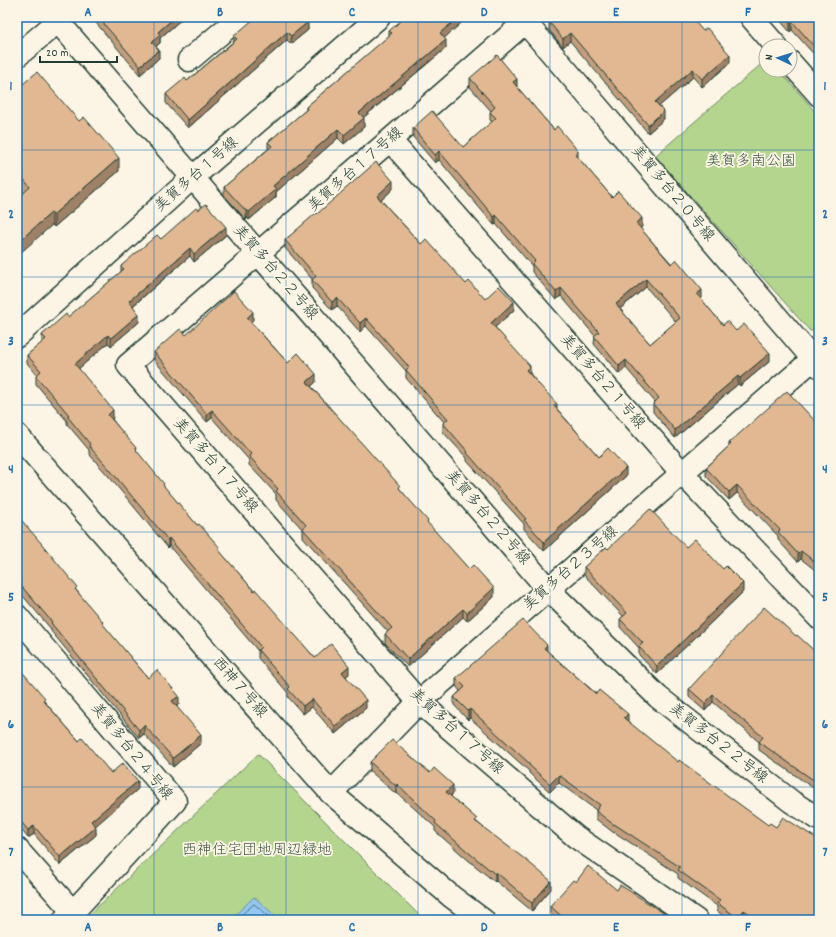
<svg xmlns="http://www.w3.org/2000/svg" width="836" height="937" font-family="Dekko,'Klee One',sans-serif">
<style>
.green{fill:#b4d58e;stroke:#6a8961}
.water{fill:#94c7f1;stroke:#6590a5}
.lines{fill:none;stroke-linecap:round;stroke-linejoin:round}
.shore{stroke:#4e7480;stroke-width:1}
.minor-casing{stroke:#1f3d34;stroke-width:25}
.tertiary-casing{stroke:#1f3d34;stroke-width:25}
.minor{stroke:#fcf5e5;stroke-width:22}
.tertiary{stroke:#fcf5e5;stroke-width:22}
.wall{fill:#c29e7d;stroke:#1f3d34;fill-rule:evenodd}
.shaded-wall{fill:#9e8166;stroke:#1f3d34}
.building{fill:#e1b891;stroke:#1f3d34;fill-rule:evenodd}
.grid{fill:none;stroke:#1f6fb2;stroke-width:1;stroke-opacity:0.55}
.labels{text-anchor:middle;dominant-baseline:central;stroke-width:3.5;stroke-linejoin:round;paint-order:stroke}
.park-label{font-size:15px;fill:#3d5b46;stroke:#fcf5e5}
.street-label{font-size:15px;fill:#1f3d34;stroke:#fcf5e5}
.neatline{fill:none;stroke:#1f6fb2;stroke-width:1.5}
.grid-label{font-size:13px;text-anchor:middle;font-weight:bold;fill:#1f6fb2}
</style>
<rect width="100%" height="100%" fill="#fcf5e5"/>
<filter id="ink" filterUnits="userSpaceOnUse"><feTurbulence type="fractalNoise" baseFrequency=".025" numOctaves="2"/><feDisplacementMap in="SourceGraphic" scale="8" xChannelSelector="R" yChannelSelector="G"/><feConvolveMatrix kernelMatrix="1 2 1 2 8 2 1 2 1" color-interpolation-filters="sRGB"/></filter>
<g filter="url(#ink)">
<path class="green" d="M766 60V70H779L819 116V331H810L655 156Z
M258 754 424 920H84Z"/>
<path class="water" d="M254 897 280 920H230Z"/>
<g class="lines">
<path class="shore" d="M235 920 254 904 274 920"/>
<defs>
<path id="minor" d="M54 17 548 589 658 697 792 802 819 819
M531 17 390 140 128 365 419 702 576 837 696 920
M751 17 776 46
M525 22 819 366
M17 56 63 17
M189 60 240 17
M790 62 819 95
M390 140 682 473 819 618
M17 616 175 801 73 912 64 920
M331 793 419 702 819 354
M17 849 73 912"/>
<path id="tertiary" d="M17 336 192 178 379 17
M17 435 331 793 452 897 483 920"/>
</defs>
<use href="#minor" class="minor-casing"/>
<use href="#tertiary" class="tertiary-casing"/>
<use href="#minor" class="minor"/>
<use href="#tertiary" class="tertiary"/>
</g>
<path class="wall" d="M91 17H184L160 38V43L156 46 159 58 140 75Z
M777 17H819V60L792 30 790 32Z
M307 21 308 30 291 44 287 40 188 128 166 103V94L187 81 234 41V36Z
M549 22 730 63 702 87 693 77 659 106 664 119 648 133 570 41 563 47 549 30Z
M389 31 444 38 446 48 363 118 364 127 344 144 338 138 276 192V197L249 220 247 218 246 220 224 195V187L268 149V142L306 110V107L389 36Z
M470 78 517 87 612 197 642 227 640 228 702 298 701 299 723 325 736 331 770 361 740 386 738 384 675 438 653 412V404L655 402 626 368 619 374 594 344 595 336 561 296 556 300 532 272V266L496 224 494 225 439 160 435 163 413 137V128L463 147 492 122 490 120V112L491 111 470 87ZM646 287 676 322 650 344 620 309Z
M17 89 119 171 54 227 17 185Z
M393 189 381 200 421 244 466 284 485 299 514 310 495 327 557 409 599 457 626 476 544 551 524 529V524L467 461V458L443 432V423L444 422 406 378V371L366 326 360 332 337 306 332 310 312 288V279L285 248V240L317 214Z
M226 235 194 262 190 256 133 306 139 322 111 346 108 343 78 369 113 418 112 419 164 487 254 591 315 658 349 674 346 677 366 708 335 734 312 707 303 714 288 697V693L258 658V651L169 546 168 548 111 479 89 454V450L67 424V421L36 384V376L37 375 27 363V355L42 343V335L68 317 121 272V266L161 239Z
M253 320 251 322 288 363 316 382 311 386 400 489 428 524 494 597 467 621 463 617 408 667 385 643V634L388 632 303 537V530L276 500V494L249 465V460L212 418 207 422 154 360V352L186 335Z
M819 421V573L801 559 798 562 778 540V536L737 493 729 500 706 476V468L729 446V443L817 423Z
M17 515 77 591 103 625 148 678 179 704 176 706 201 743 173 767 144 734 139 738 51 631V629L17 589Z
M686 547 743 592 657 674 639 655V648L620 627V619L623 616 584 575V567L608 549Z
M796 636 819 655V792L759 750V742L713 702 705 711 689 697V689Z
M547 651 628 721 819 920H746L744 919 743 920H729L717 911V906L678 878V874L614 832V833L596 819V810L559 783 550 792 529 773V771L470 718 468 720 454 705V697L460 691 456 686V678Z
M17 666 45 702 79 741 111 773 138 789 95 826 96 835 60 865 34 834 28 838 17 825Z
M370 762 453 793 451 796 477 822 551 889 532 911 496 881 495 882 468 860 435 831V827L397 793 396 794 370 771Z
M576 882 617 890 673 920H557L550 914V906Z"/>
<path class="shaded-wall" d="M175 17H184L160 38V43L152 50V42L158 32Z
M303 17H312L303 25Z
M459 17H468L440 42V33Z
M792 21V30L790 32V23Z
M308 22V30L291 44V36Z
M287 32V40L188 128V120Z
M570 33V41L563 47V39Z
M446 40V48L359 121V113Z
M159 50V58L140 75V66Z
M730 55V63L702 87V79Z
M693 69V77L655 110V102Z
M517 79V87L513 82Z
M664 111V119L648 133V125Z
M364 118V127L344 144V135Z
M338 129V138L276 192V197L249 220V212L273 186Z
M439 151V160L435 163V155Z
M578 151V159L575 154Z
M119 158V171L54 227V214Z
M393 181V189L377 204V196Z
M247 210V218L246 220V211Z
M52 212V225L17 256V243Z
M496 215V224L494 225V217Z
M642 218V227L636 232V223Z
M226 227V235L194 262V254Z
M190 248V256L129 309V301Z
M646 279V287L616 312V304Z
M561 288V296L556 300V292Z
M702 290V298L697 302V294Z
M337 298V306L332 310V302Z
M514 302V310L491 331V323Z
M253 312V320L247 326V318Z
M139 314V322L111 346V338Z
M366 318V326L360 332V323Z
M108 335V343L75 372V364Z
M770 353V361L740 386V378Z
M626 360V368L619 374V366Z
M530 366V374L526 370Z
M316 374V382L307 390V382Z
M738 376V384L675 438V430Z
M557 404V412L554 406Z
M113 410V418L108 423V415Z
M212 410V418L207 422V414Z
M626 468V476L544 551V542Z
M737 485V493L729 500V492Z
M169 538V546L168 548V540Z
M801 551V559L798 562V554Z
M743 583V592L657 674V666Z
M494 588V597L467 621V613Z
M463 609V617L408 667V659Z
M547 645V653L544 648Z
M349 666V674L342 680V672Z
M713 695V702L705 711V703Z
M179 696V704L172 709V701Z
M312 699V707L303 714V706Z
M366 700V708L335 734V726Z
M470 709V718L468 720V711Z
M628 714V722L624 718Z
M144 725V734L139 738V730Z
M201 735V743L173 767V758Z
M559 775V783L550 792V784Z
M138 781V789L91 830V821Z
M397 784V793L396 794V786Z
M453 785V793L446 800V792Z
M34 826V834L28 838V830Z
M96 827V835L60 865V857Z
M496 872V881L495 882V874Z
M551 881V889L532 911V903Z
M744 910V919L743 920H738V918Z"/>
<path class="building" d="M98 17H175L158 32 160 35 152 42 159 50 140 66Z
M256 17H303L308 22 291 36 287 32 188 120 166 94 185 78 187 81 237 39 234 36Z
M405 17H459L440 33 446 40 359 113 364 118 344 135 338 129 273 186 276 189 249 212 247 210 246 211 224 187 272 146 268 142 307 109 306 107 392 33 389 31Z
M555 17H691L703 31 707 28 730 55 702 79 693 69 655 102 664 111 648 125 570 33 563 39 549 22Z
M785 17H819V52L792 21 790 23Z
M497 55 517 79 513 82 554 130 557 126 578 151 575 154 612 197 618 191 642 218 636 223 671 264 676 259 702 290 697 294 723 325 727 321 736 331 744 324 770 353 740 378 738 376 675 430 653 404 659 398 626 360 619 366 594 336 599 332 561 288 556 292 532 264 535 261 496 215 494 217 439 151 435 155 413 128 432 111 463 147 496 118 490 112 495 107 470 78ZM646 279 680 318 650 344 616 304Z
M37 72 79 121 84 117 119 158 54 214 52 212 17 243V199L30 187 17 171V89Z
M376 162 393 181 377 196 421 244 426 239 466 284 469 281 485 299 499 286 514 302 491 323 530 366 526 370 557 404 554 406 599 457 608 448 626 468 544 542 524 520 526 519 467 453 468 452 443 423 448 419 406 370 409 367 366 318 360 323 337 298 332 302 312 280 316 276 285 240 316 213 317 214Z
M206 204 226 227 194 254 190 248 129 301 139 314 111 338 108 335 75 364 113 410 108 415 137 449 136 450 164 484 163 485 197 525 199 524 220 548 218 549 254 591 255 589 315 658 331 644 349 666 342 672 366 700 335 726 312 699 303 706 288 689 290 687 258 650 261 647 169 538 168 540 111 471 89 446 90 444 67 416 69 415 36 376 41 371 27 355 46 339 42 335 66 314 68 317 124 269 121 266 157 235 161 239 196 208 198 210Z
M234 291 253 312 247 318 288 363 298 353 316 374 307 382 400 486 399 488 428 521 427 522 469 569 473 565 494 588 467 613 463 609 408 659 385 634 392 628 303 529 306 525 276 491 278 489 249 456 251 454 212 410 207 414 154 352 180 329 186 335Z
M787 391 817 423 819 421V565L801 551 798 554 778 532 780 530 737 485 729 492 706 468 731 444 729 443Z
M650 509 686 547 695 539 723 569 726 566 743 583 657 666 639 647 643 643 620 619 627 613 584 567 606 547 608 549Z
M17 515 41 543 77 587 75 589 103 622 102 623 148 678 157 670 179 696 172 701 201 735 173 758 144 725 139 730 51 623 52 622 17 581Z
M764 607 796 636 797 635 819 655V784L759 742 763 737 713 695 705 703 689 689Z
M523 620 547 645 544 648 596 694 599 690 628 714 624 718 678 762 679 760 768 825 770 823 776 827 783 817 819 840V920H759L744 910 738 918 717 903 720 900 678 870 680 867 614 824V825L596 811 600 805 559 775 550 784 529 765 530 764 470 709 468 711 454 697 465 687 456 678Z
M17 666 45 698 43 700 79 741 82 738 111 773 123 763 138 781 91 821 96 827 60 857 34 826 28 830 17 817Z
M392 740 430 773 434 768 453 785 446 792 477 819 475 821 526 860 551 881 532 903 496 872 495 874 468 852 435 823 436 821 397 784 396 786 370 762Z
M588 866 617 890 620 885 673 919 672 920H566L550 906 573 880 576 882Z"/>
</g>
<path class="grid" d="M154 17V920M286 17V920M418 17V920M550 17V920M682 17V920M17 150H819M17 277H819M17 405H819M17 532H819M17 660H819M17 787H819"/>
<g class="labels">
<g class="park-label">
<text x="751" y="162">美賀多南公園</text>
<text x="257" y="851">西神住宅団地周辺緑地</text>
</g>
<g class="street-label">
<text transform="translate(356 170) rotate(-41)">美賀多台１７号線</text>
<text transform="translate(197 175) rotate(-41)">美賀多台１号線</text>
<text transform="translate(672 194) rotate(50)">美賀多台２０号線</text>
<text transform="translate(275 273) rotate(49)">美賀多台２２号線</text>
<text transform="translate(602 382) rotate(49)">美賀多台２１号線</text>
<text transform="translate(215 466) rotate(49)">美賀多台１７号線</text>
<text transform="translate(487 518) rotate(49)">美賀多台２２号線</text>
<text transform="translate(571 569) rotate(-41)">美賀多台２３号線</text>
<text transform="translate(239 688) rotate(49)">西神７号線</text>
<text transform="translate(456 732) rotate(42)">美賀多台１７号線</text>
<text transform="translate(718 744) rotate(38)">美賀多台２２号線</text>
<text transform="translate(131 752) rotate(51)">美賀多台２４号線</text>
</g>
</g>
<rect width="836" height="937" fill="none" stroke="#fcf5e5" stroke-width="44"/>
<g transform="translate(778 58) rotate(274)"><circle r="19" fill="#fcf5e5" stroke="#a4ab9e"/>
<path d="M0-3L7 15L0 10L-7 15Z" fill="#1f6fb2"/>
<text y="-6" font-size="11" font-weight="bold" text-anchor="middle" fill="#1f3d34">N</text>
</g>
<path d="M40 56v6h77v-6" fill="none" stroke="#1f3d34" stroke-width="2"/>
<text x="46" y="56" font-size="12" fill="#1f3d34" stroke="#fcf5e5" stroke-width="3" paint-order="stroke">20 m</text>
<rect x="22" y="22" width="792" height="893" class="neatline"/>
<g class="grid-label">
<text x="88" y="16">A</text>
<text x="220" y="16">B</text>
<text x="352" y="16">C</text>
<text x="484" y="16">D</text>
<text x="616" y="16">E</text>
<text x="748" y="16">F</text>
<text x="11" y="90">1</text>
<text x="825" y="90">1</text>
<text x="11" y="218">2</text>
<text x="825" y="218">2</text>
<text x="11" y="345">3</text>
<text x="825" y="345">3</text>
<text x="11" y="473">4</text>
<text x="825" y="473">4</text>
<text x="11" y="601">5</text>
<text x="825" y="601">5</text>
<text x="11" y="728">6</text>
<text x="825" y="728">6</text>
<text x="11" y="856">7</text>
<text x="825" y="856">7</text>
<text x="88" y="931">A</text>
<text x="220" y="931">B</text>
<text x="352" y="931">C</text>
<text x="484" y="931">D</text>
<text x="616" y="931">E</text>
<text x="748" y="931">F</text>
</g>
</svg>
